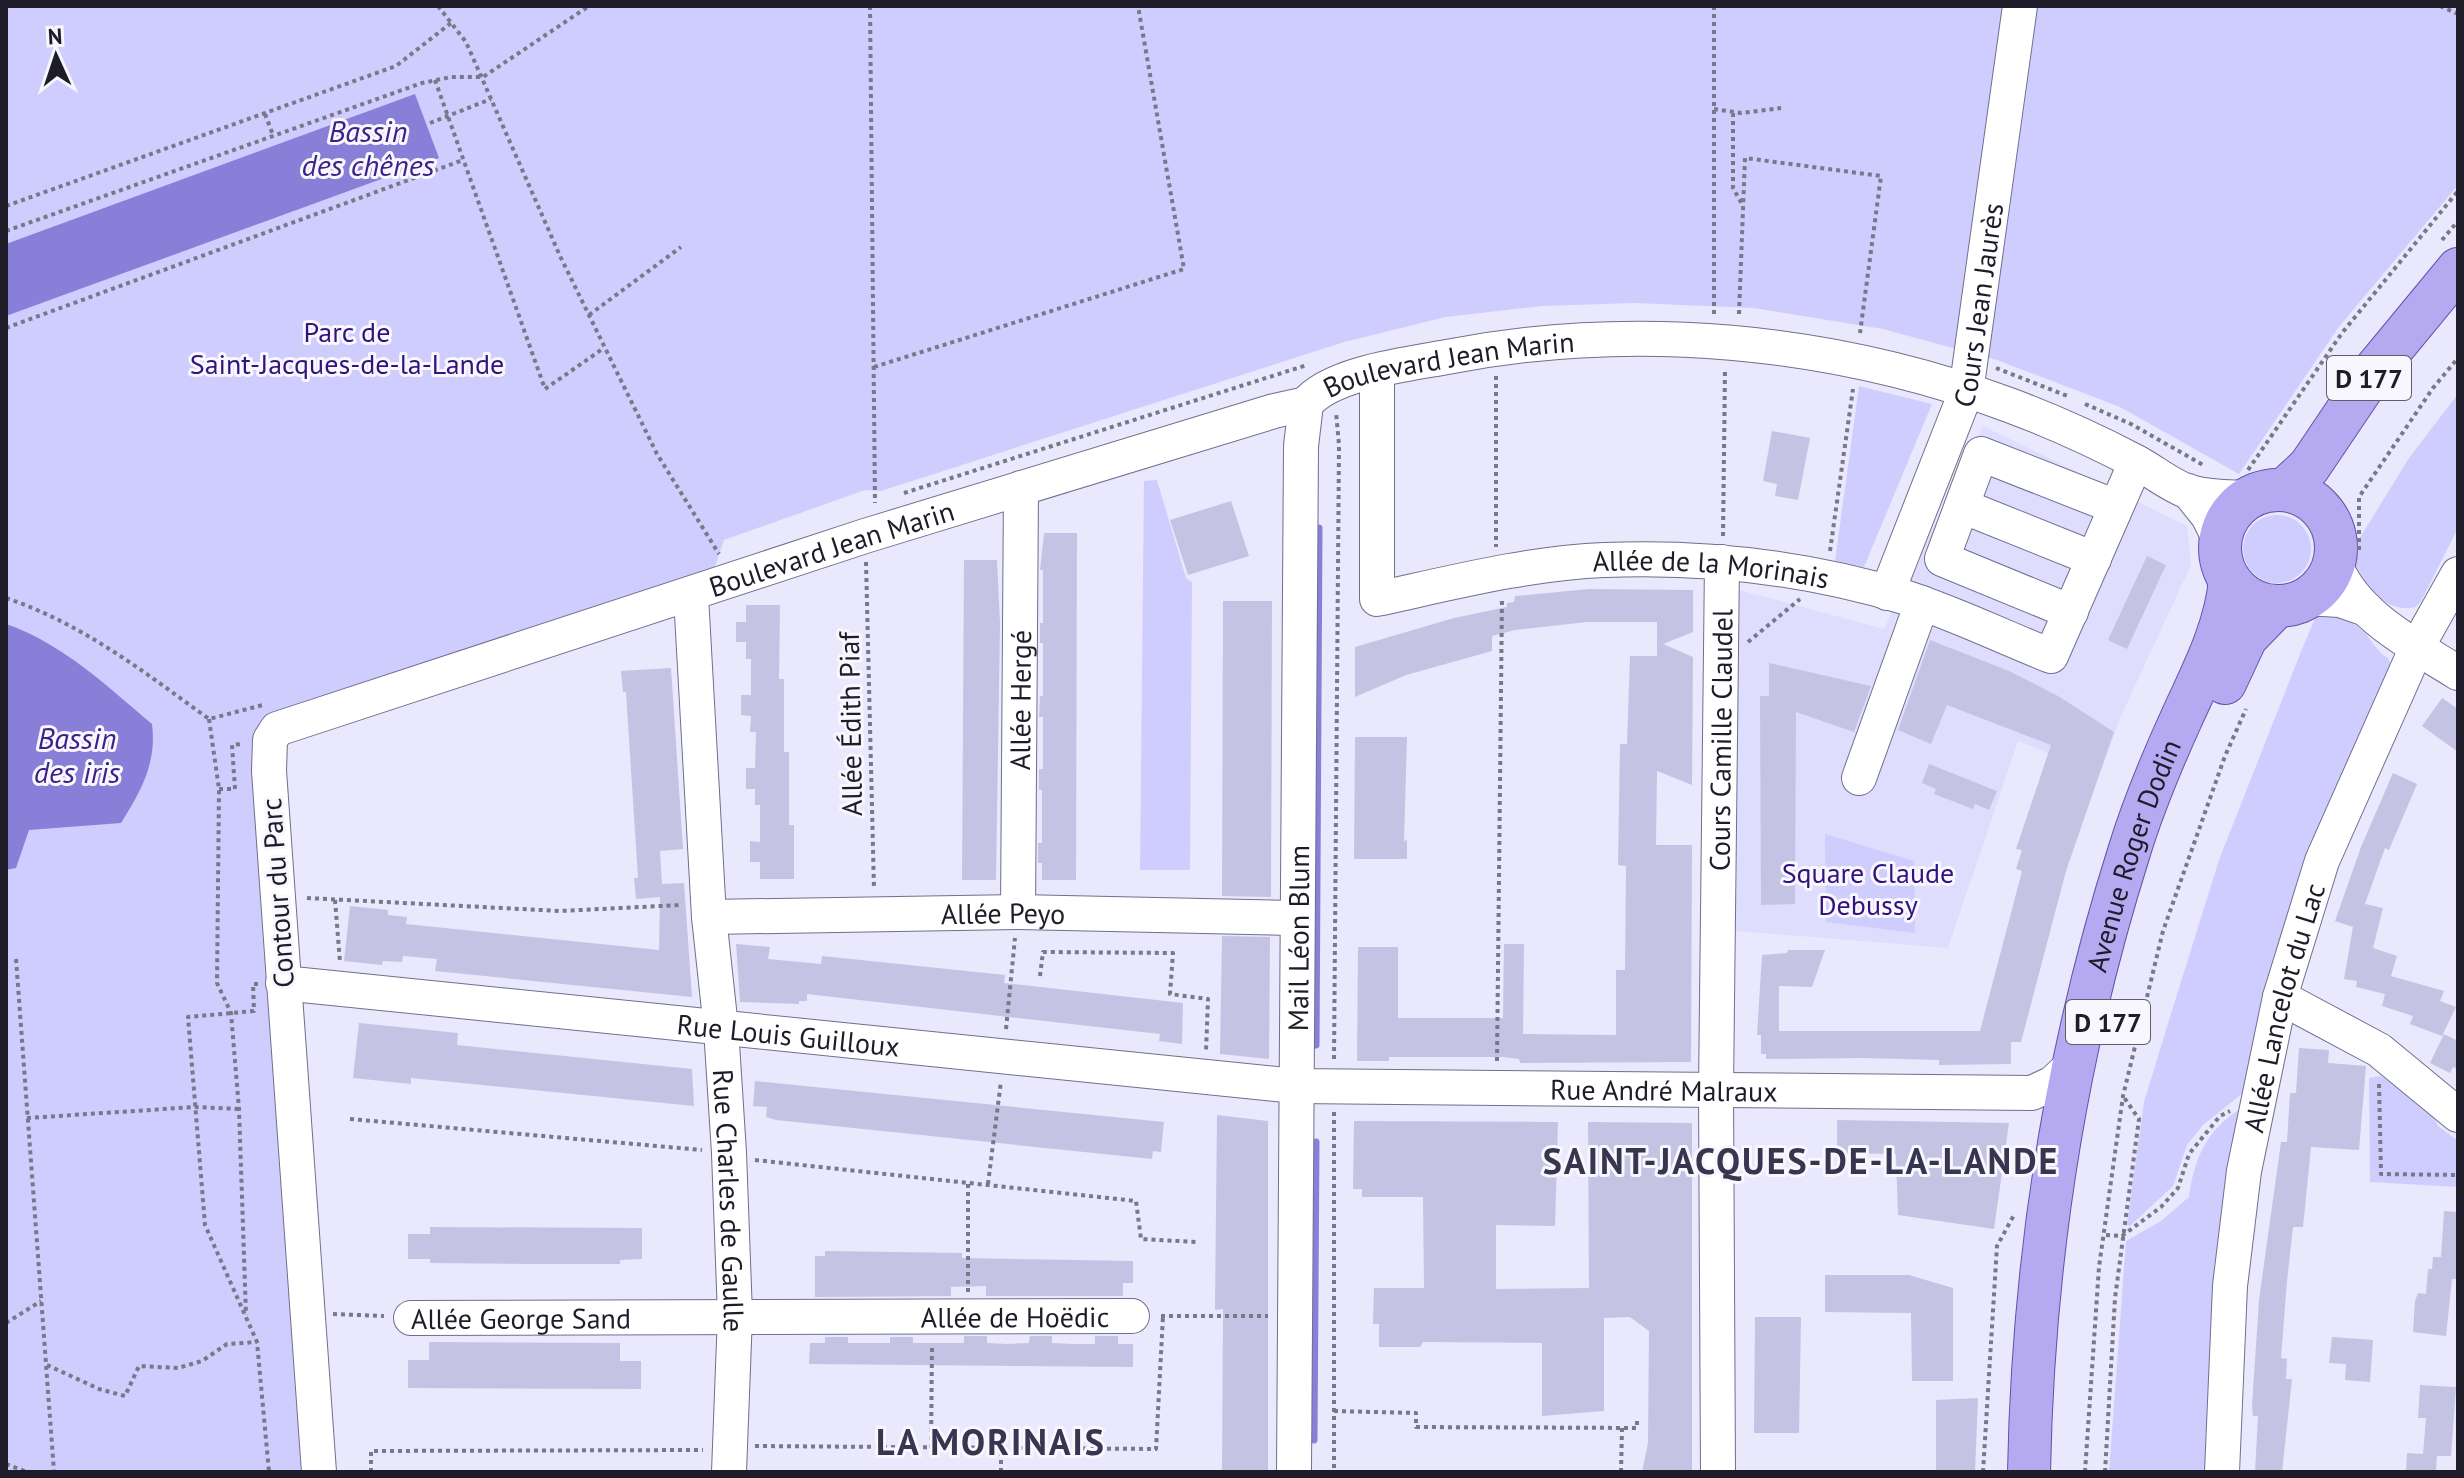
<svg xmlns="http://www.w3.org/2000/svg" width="2464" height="1478" font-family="'PT Sans',sans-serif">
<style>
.built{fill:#deddfd}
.green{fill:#cfcdfe}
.water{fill:#897fd8}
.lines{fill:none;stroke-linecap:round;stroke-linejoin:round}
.stream{stroke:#897fd8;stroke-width:7}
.building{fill:#c5c3e3}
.minor-casing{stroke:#706f8c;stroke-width:36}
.major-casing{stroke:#5f53a4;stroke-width:44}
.path{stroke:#797888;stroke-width:4;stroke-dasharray:4 4;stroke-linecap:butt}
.minor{stroke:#fff;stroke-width:34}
.major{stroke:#b5aaf1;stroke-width:42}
.labels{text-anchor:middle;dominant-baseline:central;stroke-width:6;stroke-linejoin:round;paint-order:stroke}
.shield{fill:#f7f7fd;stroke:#5e5e68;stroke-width:2}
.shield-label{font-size:26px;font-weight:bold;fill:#1d1c28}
.street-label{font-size:28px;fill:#1d1c28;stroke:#f7f7fd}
.park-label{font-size:28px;fill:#33127c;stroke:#f7f7fd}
.water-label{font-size:30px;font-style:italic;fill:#3d2188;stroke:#f7f7fd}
.district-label{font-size:36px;font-weight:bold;letter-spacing:2px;fill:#37354f;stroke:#f7f7fd}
</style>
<rect width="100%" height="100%" fill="#e9e8fc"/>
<path class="built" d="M1983 426 2187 526 2191 565 2120 718 2100 774 2018 741 1948 948 1736 931 1735 589 1884 629Z"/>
<path class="green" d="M6 6H2458V185L2338 328 2239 474 2120 407 1997 360 1883 329 1754 308 1634 303 1542 306 1446 317 1344 342 881 491 865 490 724 540 707 590 277 729 319 1472H6Z
M1859 386 1932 404 1864 567 1835 561Z
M2458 394V528L2421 601 2415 607C2387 615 2353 580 2350 554L2409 458Z
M1157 480 1186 578 1192 582 1190 870H1140L1144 481Z
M2243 549a34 34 0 1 1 68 0a34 34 0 1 1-68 0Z
M2327 611C2339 617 2351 621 2362 630 2371 638 2377 653 2388 658L2391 666 2297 887 2274 958 2243 1093 2203 1125 2187 1145 2173 1186 2130 1226 2127 1225 2144 1102 2170 1017 2219 860 2304 644 2318 612Z
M1825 834 1914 861 1915 933 1826 922Z
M2381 1076 2429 1108 2438 1126 2458 1141V1187L2370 1182 2369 1078Z
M2240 1109 2210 1472H2109L2126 1241 2161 1221 2189 1197C2194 1158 2207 1130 2240 1109Z"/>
<path class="water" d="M415 94 439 158 6 316V244Z
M6 624C62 643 108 687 152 724 157 763 141 791 121 823L29 830 16 868 6 870Z"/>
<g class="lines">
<path class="stream" d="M1316 1045 1319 528
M1314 1440 1316 1142"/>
</g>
<path class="building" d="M1772 431 1810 438 1798 500 1775 496 1777 484 1763 481Z
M1231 501 1249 556 1188 575 1170 520Z
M1044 533H1077L1076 880H1042V863H1038V843H1042V790H1039V769H1043V717H1039L1040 696H1043V643H1040V623H1043V570H1040Z
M2147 556 2166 565 2127 649 2108 640Z
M964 560H997L1000 623 996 880H962Z
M1589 589 1693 590V632L1663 644 1693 657 1692 785 1657 771 1656 845H1692L1691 1062 1520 1063 1519 1059 1503 1057H1389V1061H1357L1358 947H1398V1018H1503L1504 944H1524L1523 1034 1616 1035V970H1625L1626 866 1618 865 1620 744H1627L1630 656H1657V622H1587L1515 630 1492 636V651L1406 675 1355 697V647L1454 618 1507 607V603L1514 602 1515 596Z
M1223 601H1272L1271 897 1222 896Z
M746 605H780L779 679H784V752H789V825H794V879H760V862H750V841L760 842V805H755V789H746V768H755L756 732H750L751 716 741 715V695H751V659H746V642H736V622H746Z
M1930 640 2009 671 2058 696 2114 732 2066 871 2021 1042H2011V1064L1939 1065V1060L1864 1058 1766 1059V1054H1761V1035H1757L1762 955 1787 953 1788 950H1825L1812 987 1779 986V1031H1980L2022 871 2016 869 2022 850 2016 849 2051 745 1947 705 1931 744 1898 730Z
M1769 663 1871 686 1854 732 1796 712 1795 904 1761 905 1760 696H1769Z
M671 668 683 849 660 851 662 884 684 883 692 997 435 971 437 959 403 956 402 962 383 961 382 965 344 961 350 906 388 910V915L407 917 406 924 659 950 660 897 636 899 634 878H638L626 692H623L621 671Z
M2442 698 2458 709V752L2422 726Z
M1355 737H1407L1404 841 1407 840V859H1354Z
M1929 764 1997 791 1989 810 1975 804 1973 809 1934 794 1936 789 1922 783Z
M2393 773 2417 784 2389 850 2385 848 2365 904 2383 908 2373 948 2397 956 2391 976 2444 991 2440 1001 2456 1007 2442 1036 2410 1024 2413 1016 2382 1006 2385 994 2356 987 2357 981 2344 979 2353 927 2335 921 2361 847Z
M1222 936 1270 937 1269 1059 1220 1054Z
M736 944 770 947 768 959 821 964 822 956 1005 975 1004 983 1183 1003 1182 1044 1159 1041 1160 1034 807 994V1001H799V1004L740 1002Z
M359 1023 458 1033 457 1045 692 1069 694 1106 411 1078V1084L353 1078Z
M2444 1034 2458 1041V1069L2453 1067 2450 1073 2430 1063Z
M2299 1048 2329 1050 2328 1063 2366 1066 2359 1150 2311 1147 2303 1227H2293L2287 1281 2281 1358 2287 1359 2286 1379H2292L2282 1472H2255L2258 1416H2253L2252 1406 2259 1300 2281 1142H2287L2290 1093H2296Z
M755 1081 1164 1122 1161 1152 1153 1151 1152 1159 776 1120 766 1117 767 1107 753 1106Z
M1217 1115 1268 1121V1472H1222L1223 1309 1215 1310Z
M1837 1120 2009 1123 1994 1229 1898 1215 1896 1154 1837 1153Z
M1354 1121 1558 1122 1555 1226 1496 1225V1289L1589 1288 1588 1122 1692 1123V1472H1642L1648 1443 1649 1331 1630 1317 1604 1318V1411L1542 1416V1343L1423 1342 1420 1347H1379V1324H1373L1374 1288H1424L1423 1197H1362V1189H1353Z
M2444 1211 2458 1212V1279H2452L2446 1336 2413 1332 2415 1301 2418 1293 2426 1294 2428 1269H2432L2433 1257H2441Z
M430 1227 642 1228V1259L620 1260V1264H535L430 1263V1259H408V1234H430Z
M825 1251 962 1253V1258L1133 1261V1283H1123V1296H986V1286L951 1287V1296L815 1297V1256H825Z
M1825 1275H1909L1953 1288V1381H1912L1911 1313 1825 1312Z
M1755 1317H1801L1799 1433H1754Z
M964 1336H987V1343L1007 1344 1029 1343 1030 1336H1052V1343L1073 1344H1095V1336H1118V1344H1133V1367L809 1364 810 1343H825V1337H848V1343H890V1337H913V1343H964Z
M2332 1337 2373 1340 2370 1382 2345 1380 2346 1364 2329 1363Z
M429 1342 620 1343V1361H641V1389L408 1388V1360H429Z
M2420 1385 2456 1387 2451 1456H2437L2436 1472H2406L2407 1453 2423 1454 2426 1418H2418Z
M1978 1398 1975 1472H1936V1400Z"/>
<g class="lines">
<defs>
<g id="minor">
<path id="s1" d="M1377 371V599C1451 583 1528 563 1604 560 1705 556 1808 568 1904 597 1954 613 2003 637 2051 656L2136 462"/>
<path d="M2188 491 2208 516 2220 540"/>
<path d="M1962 506 2094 559"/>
<path d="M2334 562C2354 615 2412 644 2458 673"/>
<path id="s2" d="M1887 593 1966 392 2020 6"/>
<path id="s3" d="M691 596 709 917 721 1028 729 1153 735 1315 729 1472"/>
<path d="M2306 598 2340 600 2366 609"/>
<path d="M2071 612 1942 559 1981 454 2116 507"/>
<path d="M1859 778 1922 603"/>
<path id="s4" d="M1018 912 1021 488"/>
<path id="s5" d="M709 917 1018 912 1295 918"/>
<path id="s6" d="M283 983 1295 1086 2032 1093 2053 1083 2070 1067"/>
<path d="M2280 997 2379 1050 2458 1115"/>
<path id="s7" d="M411 1318 1132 1316"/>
<path id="s8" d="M319 1472 269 771 270 740 277 729 865 536 1274 411 1306 404C1331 373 1408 364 1447 357 1633 321 1831 339 2009 405 2052 421 2096 441 2136 462 2153 471 2171 486 2189 492 2208 497 2230 498 2249 497"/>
<path id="s9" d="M1294 1472 1301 446 1306 404"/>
<path id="s10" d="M1718 1472 1716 1090 1722 562"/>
<path id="s11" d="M2222 1472 2230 1286 2244 1171 2280 997 2322 861 2417 647 2458 574"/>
</g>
<g id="major">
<circle cx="2278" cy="548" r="58"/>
<path d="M2284 490 2309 467 2373 372 2458 269"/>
<path d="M2225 683 2246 638 2277 606"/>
<path id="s12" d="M2029 1472C2033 1261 2065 1054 2129 852 2143 806 2162 761 2182 717 2202 673 2225 630 2230 581"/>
</g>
</defs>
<use href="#minor" class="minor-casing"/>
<use href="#major" class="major-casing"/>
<path class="path" d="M438 6 466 42 560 256 657 454 719 554
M870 6 875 503
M2440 6 2458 14
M435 80 545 389 604 348
M1714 109 1741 113 1781 108
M1733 113V188L1742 204
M265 114 273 135
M430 123 491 99
M6 206 396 66 451 23
M6 231 422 83 451 77H483L589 6
M2442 240 2458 221
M1714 314V6
M1739 314 1745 158 1881 176 1860 333
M589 315 681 247
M6 328 463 160
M874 367 1184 269 1138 6
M1996 368 2070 397
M1496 376V547
M2085 404 2131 424 2205 466
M2248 470 2342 333 2458 191
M904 493 1307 365
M1723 536 1725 369
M2359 550V497L2433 388 2458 358
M1830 551 1853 389
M866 562 874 889
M6 598C83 624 144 672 209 719L263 705
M1748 642 1800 599
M209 719 219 789 217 983 231 1013 239 1109 246 1315
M219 789H235L232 745 242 744
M307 898 560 911 681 905
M335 900 340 962
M16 959 54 1472
M1040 976 1043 952 1173 953 1170 994 1208 999 1206 1051
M258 984H253L254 1011 188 1017 205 1225 257 1342 269 1472
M1006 1029 1015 938
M1334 1059 1339 445 1336 412
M1497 1061 1502 598
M2379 1084 2381 1174 2458 1175
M1334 1112V1472
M27 1118 195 1107 239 1109
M350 1119 702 1150
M755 1160 1136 1201 1141 1239 1196 1242
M988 1184 1001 1081
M2106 1235 2122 1236 2161 1207 2178 1188 2189 1154 2220 1116 2230 1111
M968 1292V1182
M333 1314 384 1316
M1161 1316H1268
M6 1323 41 1301
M47 1365 99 1389 125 1396 139 1366 178 1368 202 1361 227 1344 257 1342
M1334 1411 1416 1413V1427L1637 1428V1420
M755 1446 1156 1449 1163 1316
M931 1448 932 1345
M6 1464 27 1472
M371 1472V1451L703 1450
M1001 1472V1448
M1621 1472 1622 1428
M1983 1472 1997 1246 2014 1215
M2085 1472 2099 1267 2123 1096 2163 931 2225 756 2246 709
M2105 1472 2115 1298 2139 1119 2123 1096"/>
<use href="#minor" class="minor"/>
<use href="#major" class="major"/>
</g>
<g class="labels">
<g class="shield">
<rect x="2327" y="356" width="84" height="44" rx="6"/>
<rect x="2066" y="1000" width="84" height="44" rx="6"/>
</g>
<g class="shield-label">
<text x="2369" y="378">D 177</text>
<text x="2108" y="1022">D 177</text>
</g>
<g class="street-label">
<text stroke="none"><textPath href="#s2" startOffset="304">Cours Jean Jaurès</textPath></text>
<text stroke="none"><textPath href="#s8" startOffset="1978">Boulevard Jean Marin</textPath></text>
<text stroke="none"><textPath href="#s8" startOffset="1330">Boulevard Jean Marin</textPath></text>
<text stroke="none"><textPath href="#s1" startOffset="566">Allée de la Morinais</textPath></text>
<text stroke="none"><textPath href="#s4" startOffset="212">Allée Hergé</textPath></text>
<text transform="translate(850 724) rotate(-91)">Allée Édith Piaf</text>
<text stroke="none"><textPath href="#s10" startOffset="732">Cours Camille Claudel</textPath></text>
<text stroke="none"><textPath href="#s12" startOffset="628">Avenue Roger Dodin</textPath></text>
<text transform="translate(277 893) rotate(-94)">Contour du Parc</text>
<text stroke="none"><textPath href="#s5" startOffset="294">Allée Peyo</textPath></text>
<text stroke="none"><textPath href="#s9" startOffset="534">Mail Léon Blum</textPath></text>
<text stroke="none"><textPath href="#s11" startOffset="470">Allée Lancelot du Lac</textPath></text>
<text stroke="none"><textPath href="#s6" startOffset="508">Rue Louis Guilloux</textPath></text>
<text stroke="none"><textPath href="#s6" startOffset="1386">Rue André Malraux</textPath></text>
<text stroke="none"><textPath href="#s3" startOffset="606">Rue Charles de Gaulle</textPath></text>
<text stroke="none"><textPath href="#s7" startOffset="604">Allée de Hoëdic</textPath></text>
<text stroke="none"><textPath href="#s7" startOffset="110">Allée George Sand</textPath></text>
</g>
<g class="park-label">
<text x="347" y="331">Parc de<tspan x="347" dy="32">Saint-Jacques-de-la-Lande</tspan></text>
<text x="1868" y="872">Square Claude<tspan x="1868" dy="32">Debussy</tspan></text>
</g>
<g class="water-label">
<text x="368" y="130">Bassin<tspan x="368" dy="34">des chênes</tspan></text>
<text x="77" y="737">Bassin<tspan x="77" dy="34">des iris</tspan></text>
</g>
<g class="district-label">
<text x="1801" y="1160">SAINT-JACQUES-DE-LA-LANDE</text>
<text x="991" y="1441">LA MORINAIS</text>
</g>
</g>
<rect width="2464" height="1478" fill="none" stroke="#1d1c28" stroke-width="16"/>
<g transform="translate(56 56) rotate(357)" stroke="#f7f7fd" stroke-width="6" paint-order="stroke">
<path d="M0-6L14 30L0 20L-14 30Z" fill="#1d1c28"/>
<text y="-12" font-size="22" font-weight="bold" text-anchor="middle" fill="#1d1c28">N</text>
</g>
</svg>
